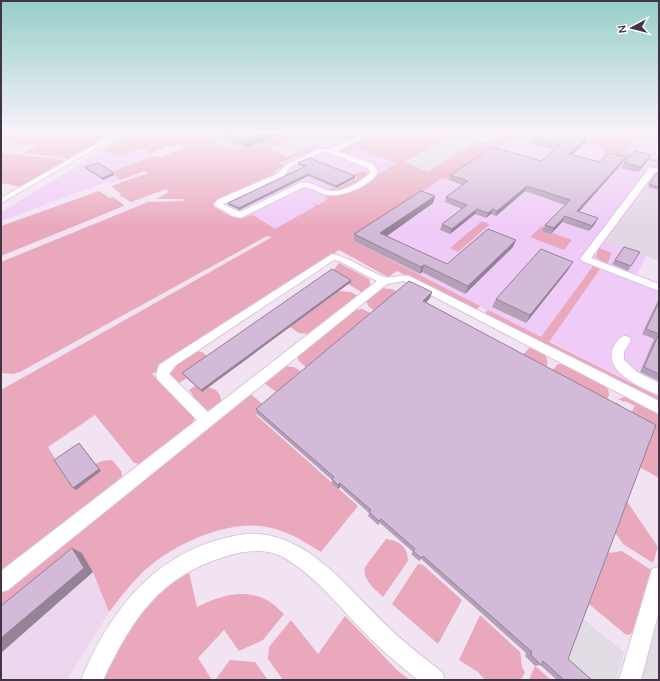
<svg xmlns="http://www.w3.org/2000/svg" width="660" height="681" font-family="'Nunito Sans',sans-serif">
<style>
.residential{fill:#ecd7ee}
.commercial{fill:#efcbf7}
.industrial{fill:#e2d8e4}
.green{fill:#eaa8bd}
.parking{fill:#e1dce3}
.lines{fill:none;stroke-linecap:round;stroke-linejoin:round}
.minor-casing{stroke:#dac2dd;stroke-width:2}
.minor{fill:#fff;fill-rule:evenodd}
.wall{fill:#b5a0ba}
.shaded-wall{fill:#948297}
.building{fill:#d3bad8;stroke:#948297}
</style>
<rect width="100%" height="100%" fill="#f2e3f3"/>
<path class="residential" d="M1 133H21L2 142 39 145 22 155 1 153Z
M78 547 93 572 109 612 67 680H1V610Z"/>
<path class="commercial" d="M188 133H319L405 163 272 237 201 202 257 177Z
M512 133H549L659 161V194L645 190 607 242 646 257 635 276 601 262 598 259 593 266 659 292V397L347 240 442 178 514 136 509 135Z
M142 148 156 156 111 172 121 180 110 183 106 182 1 221V212L104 150 117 156Z"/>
<path class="industrial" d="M445 133H492L428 172 405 163 453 136Z
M642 133H659V161L623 152Z
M646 190 659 194V261L606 242Z"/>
<path class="green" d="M21 133H115L69 159 24 153 38 145 1 142Z
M133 133H195L196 135 198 134 236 151 286 133H314L307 136 304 135 271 150 285 156 320 143 324 145 320 144 309 149 313 153H304L280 163 284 166 277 169 275 173 213 203 214 207C232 217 233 221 253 215L275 229 316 206 311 203 318 205 328 199 324 196 346 193 397 163 356 148 354 149 356 150 348 154 342 152 341 150 376 133 410 135 427 140 433 136 422 133H445L454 135 405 162 428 172 479 140 492 144 507 135 515 137 449 180 442 178 354 241 480 306 475 311 397 271 388 277 339 250 152 374 193 415 194 418 193 424 140 464 134 463 95 415 48 447 57 462 95 464 102 461 112 460 122 472 121 480 1 576V390L272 237 267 236 20 372 13 374 1 373V262L148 202 183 201 185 199H156L169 192 166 189 131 202 119 195 121 194 111 186 148 173 145 171 121 180 110 172 156 156 159 157 186 148 177 144 151 153 142 148 117 156 104 150Z
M316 133H367C341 144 341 142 316 133Z
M549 133 590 143 597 137 582 133H642L624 152 659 161V163L633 156 629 160H626L603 154 602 153 605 149Z
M1 153 61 159 65 161 22 187 1 183Z
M361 171 366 172 367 177C356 183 338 197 326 190L332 188 336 189 358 178 353 175Z
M99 191 110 198 113 197 124 205V206L1 256V226Z
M482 221 490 224 458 252 450 248Z
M542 226 551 229 550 234 553 233 572 240 564 250 530 237Z
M599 248 612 253 609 257H611L606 265 596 257Z
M339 263 369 279 371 287 363 293 348 284 332 272Z
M593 266 600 269 549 342 659 397V404L483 315 488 310 541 337Z
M381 288 392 289 400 293 378 313 369 307 366 301Z
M338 291 351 292 359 297 309 334 299 333 290 327Z
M362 309 375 315 309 370 298 360V354L354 310Z
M530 348C539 348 550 356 547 365L542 372 519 360 527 350Z
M195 351 202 352 209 357 187 378 177 384 170 376 171 368Z
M558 364C568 363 598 379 606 386 608 389 609 392 609 395L604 406 548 375Z
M283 366 294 367 305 374 280 395 263 382Z
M195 386C206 386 223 388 221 403L214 410H204L190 397 193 395 189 390Z
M249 393 266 407 256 415 358 506 321 552C302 540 283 528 260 526 220 522 166 548 139 576 128 587 119 599 109 612L93 572 82 553 1 620V591Z
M625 397 659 412V478L636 465 611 410 616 402 631 413 635 406 625 401 624 402 618 399Z
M624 497 658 547 653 563 623 544 612 528Z
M386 539C400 541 408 547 408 561L383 597C375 589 362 580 365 567Z
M622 551 651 570 632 633 629 635 625 634 584 600 602 554Z
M418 564 423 565 462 600 438 644 392 604Z
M189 572 197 607C219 596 247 587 270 602 275 605 279 610 284 614L263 640 239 651 224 630 198 658 212 680H102C125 637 144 595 189 572Z
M480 615 520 652C522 659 520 666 525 672L521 680H485L478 672 459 660Z
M345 616 397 670 410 680H283L268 659 269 647 291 620 318 654Z
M230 660 255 662 268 680H215Z
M535 666 551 680H529Z"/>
<path class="parking" d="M304 135 324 142 287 157 268 149Z
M578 615 624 652 616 680H584L561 660Z
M657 624 659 626V680H646L641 679Z"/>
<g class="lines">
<defs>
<path id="minor" d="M115 133H122L1 203V198Z
M366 133H374L337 151 373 164 378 171C374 185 342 197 329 195 320 194 313 188 304 187L241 218 232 216 214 205 217 200 277 174 287 164 319 149H330ZM322 152 330 153 367 168 370 171V174C357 183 340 196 324 189 316 186 309 181 300 183L240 212 223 204 283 178 291 166Z
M659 147V156L657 155 654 151Z
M650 167 659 169V173L655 172 591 258 659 284V291L582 261 580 259Z
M332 254C351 258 366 270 384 277 391 279 401 274 409 276L659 401V414L404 281 387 284 8 590 1 592V571L197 420 157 379 156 375 159 365 168 359ZM334 260 339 261 377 281 208 412 169 374 176 365Z
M625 336 629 337 631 340 624 352V360L637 372 659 383V395C641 388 601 370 614 346 617 341 620 337 625 336Z
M245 534C306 530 346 587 386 625 403 642 423 657 442 672L445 680H418C398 664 379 648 361 629 337 604 313 573 281 556 265 548 243 551 227 556 159 576 132 619 103 680H81C113 604 160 547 245 534Z
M659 567V611L641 680H619L650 576 652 569Z"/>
</defs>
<use href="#minor" class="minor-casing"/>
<use href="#minor" class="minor"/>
</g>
<path class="wall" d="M208 133H285L245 148Z
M460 133H471L467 135Z
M530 137 587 138 585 143 572 155 599 162H623L579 212 595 224 589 231 562 222 551 234 542 231 545 225 565 205 525 191 496 216 491 214 486 218 475 214 450 234 440 230 442 224 462 209 445 202 446 197 462 185 449 180 450 175 541 161 555 150 528 142Z
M651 155 648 160 638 172 621 168 624 162Z
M298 163 355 176V178L336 188 308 176 239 210 228 205V203L304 167 298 165Z
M85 167 114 173V175L103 180 86 169Z
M659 172V190L648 187 649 184Z
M435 196 433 203 386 236 447 264 513 247 465 294 422 272 420 274 354 241V234Z
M624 247 631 266 628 271 612 264Z
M568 270 526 323 492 307 496 299Z
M351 282 202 392 183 375 182 373Z
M432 292 430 298 426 303 568 659 592 680H557L540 665 535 666 525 656 526 653 421 559 419 561 411 554 413 552 380 523 378 525 368 516 369 513 340 487 338 489 332 484V480L257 414 256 409Z
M659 298V381L640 372 654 339 642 334Z"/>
<path class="shaded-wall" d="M265 133H285L245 148 244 141Z
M587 138 585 143 567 159 569 154Z
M651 155 648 160 638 172 641 167Z
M626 157 623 162 574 217 577 211Z
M114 173V175L103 180 102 178Z
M308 174V176L239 210V208Z
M355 176V178L336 188V186Z
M527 186 525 191 496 216 497 211Z
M435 196 433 203 380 241V233Z
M477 209 475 214 450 234 452 229Z
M493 209 491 214 486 218 488 213Z
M565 216 562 222 551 234 554 228Z
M598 218 595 224 589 231 592 226Z
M516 240 513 247 465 294 468 286Z
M573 262 568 270 526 323 530 315Z
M424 265 422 272 420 274 421 267Z
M351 280V282L202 392 201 390Z
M432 292 430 298 421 307 423 301Z
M79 443 101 471 76 490 73 488Z
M340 483V487L338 489V485Z
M72 548 82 553 93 572 1 653V638Z"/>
<path class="building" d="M225 133H265L244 141Z
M536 133H565L587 138 569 154 599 162 609 153 626 157 577 211 598 218 592 226 565 216 554 228 545 225 570 200 527 186 497 211 493 209 488 213 477 209 452 229 442 224 467 205 446 197 468 181 450 175 493 147 541 161 560 145 530 137Z
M635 151 651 155 641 167 624 162Z
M309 158 355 176 336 186 308 174 239 208 228 203 306 166 298 163Z
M98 163 114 173 102 178 85 167Z
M658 172H659V187L649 184Z
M421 191 435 196 380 233 447 264 488 229 516 240 468 286 424 265 421 267 354 234Z
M624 247 640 252 631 266 615 260Z
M541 249 573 262 530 315 496 299Z
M332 269 351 280 201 390 182 373Z
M409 281 432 292 423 301 656 425 568 659 592 680H564L543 661 541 665 531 655 532 652 423 556 421 558 413 551 415 549 381 519 379 521 369 512 371 510 340 483 338 485 332 479 334 477 256 409Z
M659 302V374L644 367 659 334 646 329Z
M79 443 99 469 73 488 54 460Z
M72 548 84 568 1 638V606Z"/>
<linearGradient id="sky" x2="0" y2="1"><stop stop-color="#95cec8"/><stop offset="0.58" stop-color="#f9f2fa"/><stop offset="1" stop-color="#f9f2fa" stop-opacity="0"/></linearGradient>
<rect width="660" height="228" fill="url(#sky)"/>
<rect width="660" height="681" fill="none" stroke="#423345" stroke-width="4"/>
<g transform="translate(632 28) rotate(263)" stroke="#ffffff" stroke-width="3" paint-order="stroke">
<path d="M0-3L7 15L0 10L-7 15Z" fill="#423345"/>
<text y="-6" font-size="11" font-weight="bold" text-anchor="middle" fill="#423345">N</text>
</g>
</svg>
